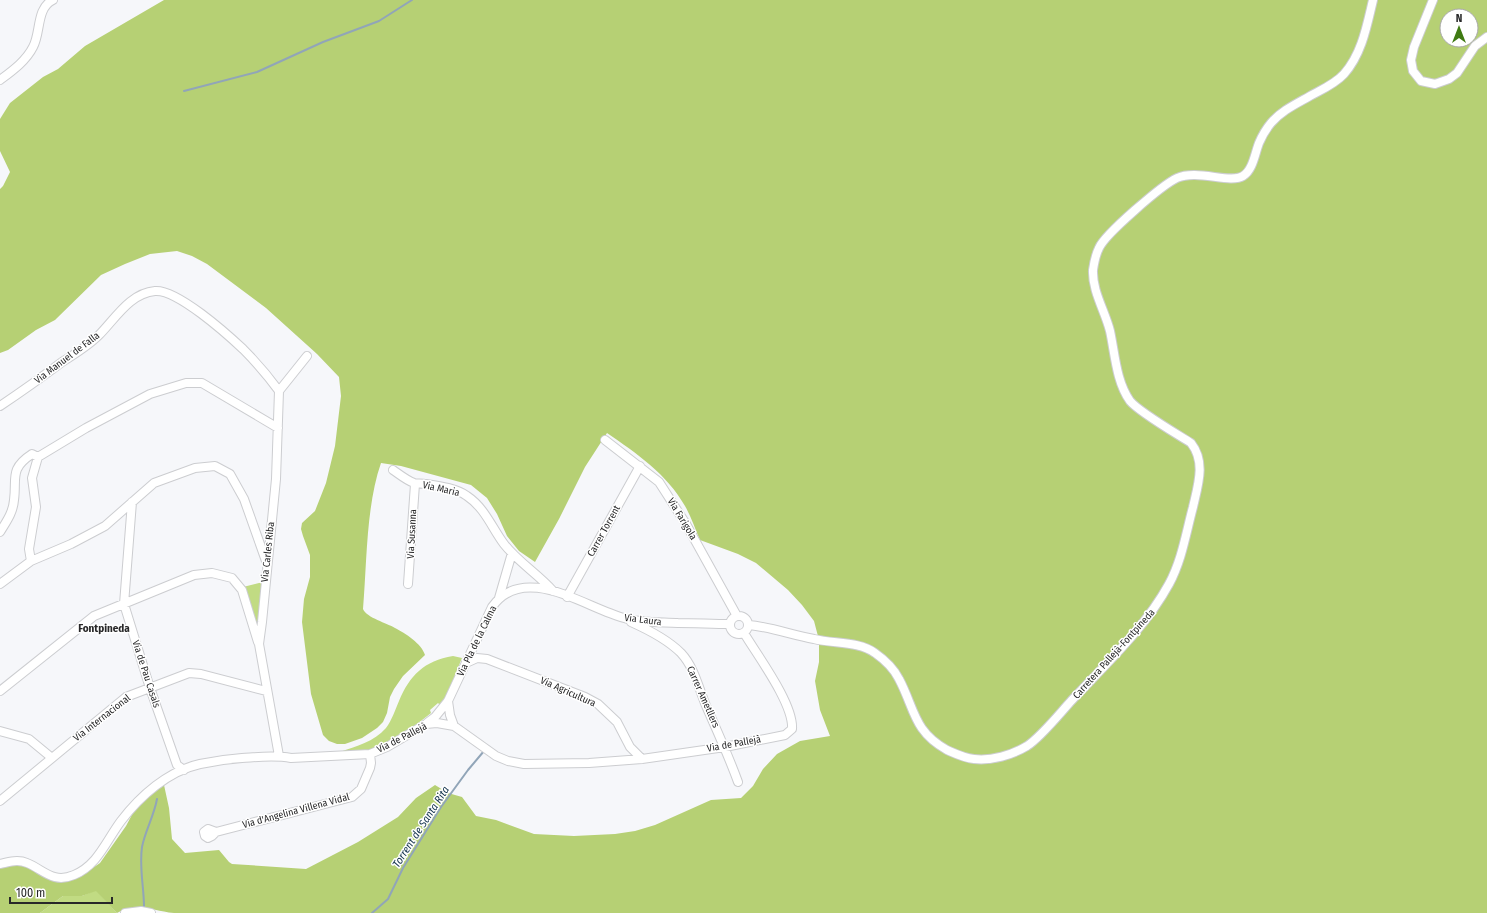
<svg xmlns="http://www.w3.org/2000/svg" width="1487" height="913" font-family="'Fira Sans Condensed',sans-serif">
<style>
.green{fill:#c1db83}
.forest{fill:#b6d074;fill-rule:evenodd}
.lines{fill:none;stroke-linecap:round;stroke-linejoin:round}
.stream{stroke:#91a5b8;stroke-width:2}
.minor-casing{stroke:#cccdd0;stroke-width:10}
.minor{stroke:#fff;stroke-width:8}
.labels{text-anchor:middle;dominant-baseline:central;stroke-width:3;stroke-linejoin:round;paint-order:stroke}
.street-label{font-size:10px;fill:#282829;stroke:#fff}
.neighbourhood-label{font-size:11px;font-weight:bold;fill:#282829;stroke:#fff}
.water-label{font-size:11px;font-style:italic;fill:#11314b;stroke:#fff}
</style>
<rect width="100%" height="100%" fill="#f6f7fa"/>
<path class="green" d="M263 582 259 626 257 627 243 587Z
M453 656 462 658 446 697 440 705 438 703 430 710 431 713C413 727 391 745 369 750 360 752 349 751 340 752 356 746 374 742 386 728 392 720 395 710 399 701 410 675 424 661 453 656Z
M96 890 117 913H40L63 896H82Z"/>
<path class="forest" d="M164 0H1487V913H174C152 911 139 901 117 913L96 891 82 896H63L40 913H0V866L29 865 53 881H66L80 877 100 863 126 826 134 811 143 801 164 785 169 808 172 839 185 853 219 850 229 862 232 864 306 869 358 842 398 817 416 798 435 785 448 793 462 797 476 816 496 820 534 834 574 836 615 834 635 831 655 825 711 800 741 798 753 786 763 769 777 754 800 741 830 736 820 710 815 681 819 662V640L814 621 802 605 788 590 756 563 738 554 700 540C695 529 691 516 685 506 667 474 636 453 607 433L585 467 559 519 535 562 519 551 507 536 497 514 487 498 471 485 401 466 381 463C366 506 367 562 363 609 367 618 387 623 395 628 405 633 422 644 425 655L403 676 394 689 390 697 387 713 383 722 377 728 362 738 345 744H337L329 741 323 735 311 694 302 622 304 599 310 577V555L303 536 301 529 302 523 315 511 326 483 335 446 341 396 339 377 317 354 266 308 207 264 192 256 177 251 150 254 125 264 101 275 55 320 36 330 8 350 0 353V189L3 186 10 172 0 151V119L10 103 43 77 58 69 85 46ZM1447 16H1471V40H1447Z"/>
<g class="lines">
<path class="stream" d="M184 91 257 72 323 42 379 21 412 0
M144 907C144 887 139 867 142 847 145 831 154 816 157 799
M372 913 388 899 403 868 441 807 468 770 484 751"/>
<defs>
<path id="minor" d="M1433 0 1414 47 1411 60 1413 71 1421 81 1435 84 1449 79 1457 73 1475 46 1487 37
M0 80C12 71 26 61 33 47 41 33 36 8 53 0
M0 406C21 392 42 377 62 362 75 354 88 346 99 335 115 319 130 293 155 291 177 289 227 334 243 349 256 362 268 376 279 391
M605 440 659 482 686 524 737 616
M393 470C399 474 406 480 414 483 417 484 422 483 426 484 439 486 456 488 467 496 485 508 492 528 504 544 518 562 538 574 553 591
M132 502 124 604 150 688 177 765 184 770
M0 532C6 522 13 513 14 500 17 478 9 469 32 454L38 457
M31 561 29 549 36 507 32 478 38 457 86 428 150 394 186 383H202L278 428
M0 584 31 561 71 544 105 526 154 483 195 468 215 466 230 474 244 499 266 561
M408 584 415 484
M567 597 640 466
M499 598 512 553
M730 625a9 9 0 1 1 18 0a9 9 0 1 1-18 0Z
M631 622C649 630 667 639 681 653 695 668 699 690 707 708 718 733 729 757 738 782
M749 625C771 627 792 635 814 639 834 644 859 641 875 653 885 660 894 669 899 679 915 709 913 731 947 750 956 754 964 758 974 759 992 761 1012 755 1027 746 1041 737 1060 713 1072 700 1106 664 1145 628 1169 584 1182 560 1186 533 1193 507 1198 485 1206 462 1191 443 1177 434 1139 412 1130 401 1116 381 1115 354 1110 331 1105 311 1092 291 1093 270 1094 263 1096 254 1099 248 1105 234 1162 185 1177 178 1197 169 1230 184 1243 176 1253 170 1255 153 1259 143 1262 136 1266 129 1271 123 1281 111 1296 104 1310 96 1321 90 1335 84 1344 74 1362 54 1367 25 1373 0
M466 663 477 658 487 659 585 697 598 704 617 722 630 747 642 759
M0 691 94 616 194 575 212 573 232 578 242 590 258 642
M448 701 450 715 454 726
M427 723 435 717 448 701 492 607C524 562 584 607 624 618 641 623 660 622 678 623 695 623 713 624 730 624
M0 731 29 739 52 758
M279 756 259 644 262 622 276 479 279 391 307 356
M0 801 126 697 189 673 201 674 266 691
M216 832 212 836 208 838 205 836 204 832 208 829 216 832 352 797 361 789 370 768 371 763 370 754
M0 864C8 862 18 859 27 863 44 870 53 884 74 875 98 865 106 841 121 821 140 796 168 771 200 764 214 761 228 759 242 758 258 757 274 755 291 758L370 754 387 747 426 724 437 723 454 726 496 756 508 761 524 764 589 763 642 759 725 747 785 735 792 729C794 704 757 655 744 633
M125 913 141 911 151 913"/>
</defs>
<use href="#minor" class="minor-casing"/>
<use href="#minor" class="minor"/>
</g>
<g class="labels">
<g class="street-label">
<text transform="translate(67 358) rotate(-37)">Via Manuel de Falla</text>
<text transform="translate(441 489) rotate(13)">Via Maria</text>
<text transform="translate(682 519) rotate(59)">Via Farigola</text>
<text transform="translate(604 531) rotate(-61)">Carrer Torrent</text>
<text transform="translate(412 534) rotate(-87)">Via Susanna</text>
<text transform="translate(268 552) rotate(-84)">Via Carles Riba</text>
<text transform="translate(643 620) rotate(7)">Via Laura</text>
<text transform="translate(477 641) rotate(-64)">Via Pla de la Calma</text>
<text transform="translate(1114 654) rotate(-48)">Carretera Pallejà-Fontpineda</text>
<text transform="translate(146 674) rotate(72)">Via de Pau Casals</text>
<text transform="translate(568 692) rotate(24)">Via Agricultura</text>
<text transform="translate(703 697) rotate(66)">Carrer Ametllers</text>
<text transform="translate(102 718) rotate(-38)">Via Internacional</text>
<text transform="translate(402 738) rotate(-27)">Via de Pallejà</text>
<text transform="translate(734 744) rotate(-10)">Via de Pallejà</text>
<text transform="translate(296 811) rotate(-15)">Via d'Angelina Villena Vidal</text>
</g>
<g class="neighbourhood-label">
<text x="104" y="628">Fontpineda</text>
</g>
<g class="water-label">
<text transform="translate(421 827) rotate(-57)">Torrent de Santa Rita</text>
</g>
</g>
<g transform="translate(1459 28)"><circle r="19" fill="#ffffff" stroke="#a9a9a9"/>
<path d="M0-3L7 15L0 10L-7 15Z" fill="#3f7a13"/>
<text y="-6" font-size="11" font-weight="bold" text-anchor="middle" fill="#282829">N</text>
</g>
<path d="M10 897v6h102v-6" fill="none" stroke="#282829" stroke-width="2"/>
<text x="16" y="897" font-size="12" fill="#282829" stroke="#ffffff" stroke-width="3" paint-order="stroke">100 m</text>
</svg>
